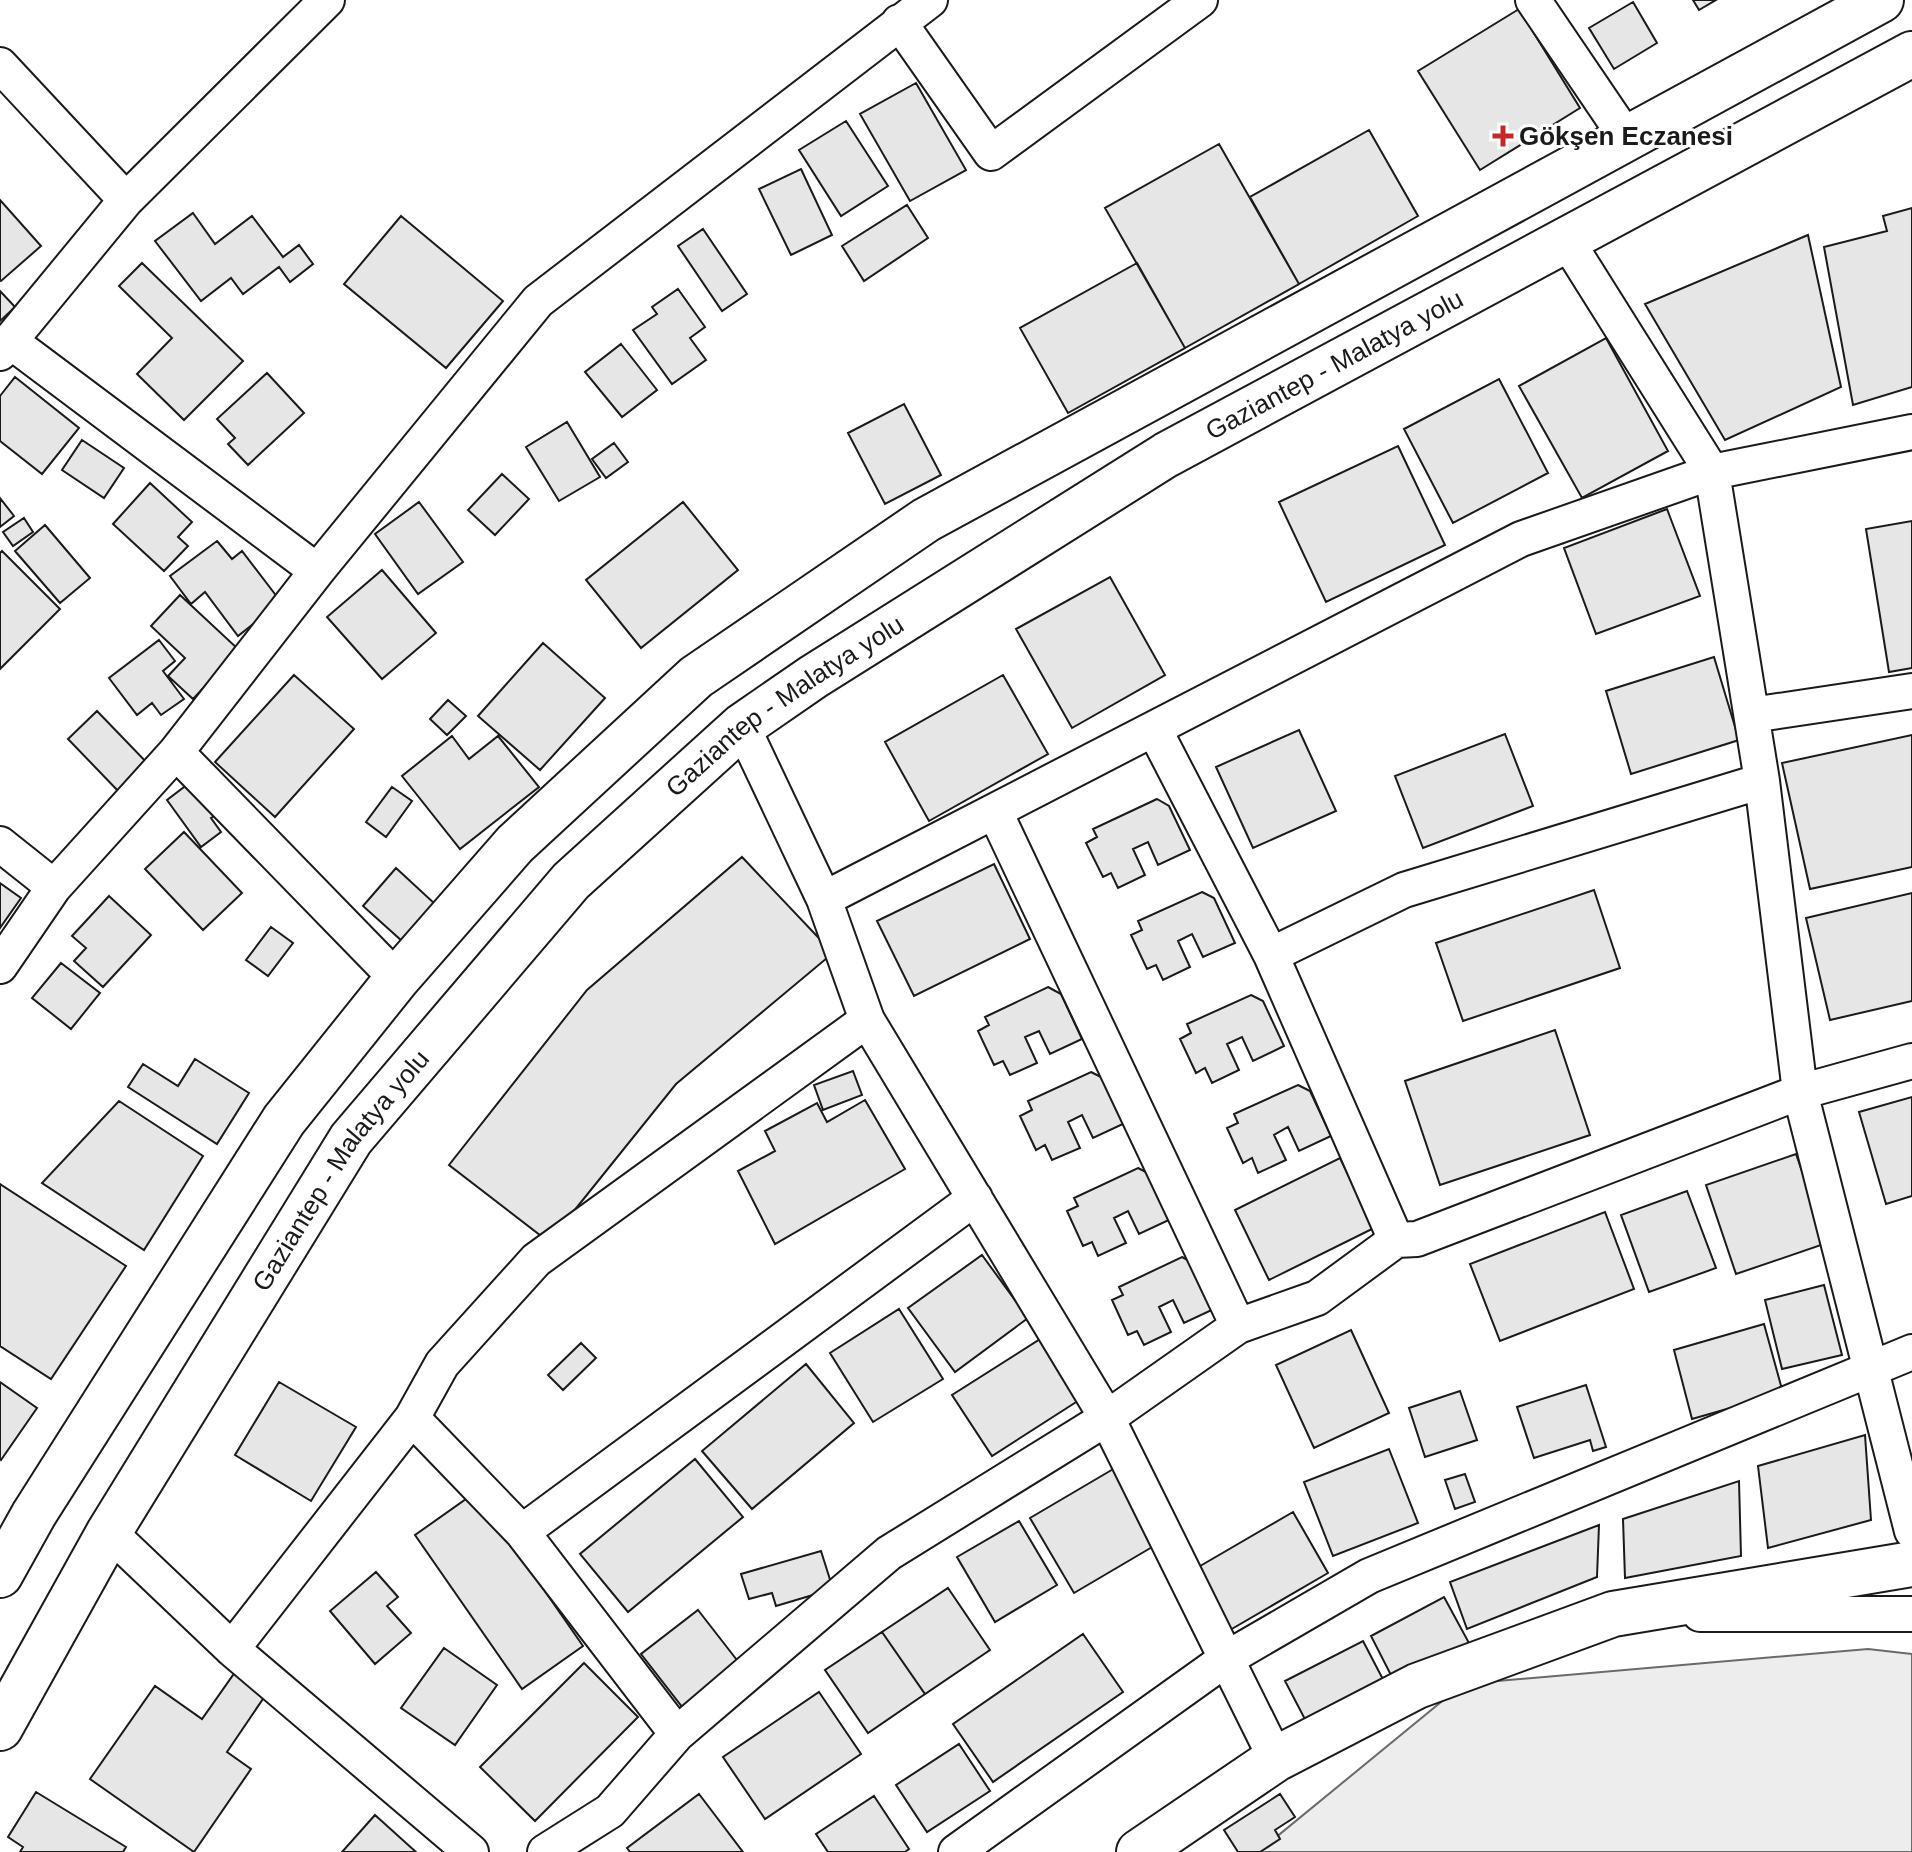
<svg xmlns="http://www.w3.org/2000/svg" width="1912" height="1852" font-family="Arial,sans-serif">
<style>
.green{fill:#ededed;stroke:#6a6a6a;stroke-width:2}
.building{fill:#e6e6e6;stroke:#1a1a1a;stroke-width:2}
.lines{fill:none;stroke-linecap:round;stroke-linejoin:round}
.street-casing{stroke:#1a1a1a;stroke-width:38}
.secondary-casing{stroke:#1a1a1a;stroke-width:48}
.highway-casing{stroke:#1a1a1a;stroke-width:48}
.street{stroke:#fff;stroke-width:34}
.secondary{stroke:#fff;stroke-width:44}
.highway{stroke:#fff;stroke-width:44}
.poi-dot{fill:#c62828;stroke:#fff;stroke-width:3}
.labels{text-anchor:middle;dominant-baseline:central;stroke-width:6;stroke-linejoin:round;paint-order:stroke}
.poi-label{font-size:26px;font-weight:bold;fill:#1a1a1a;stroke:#fff;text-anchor:start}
.street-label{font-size:26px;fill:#1a1a1a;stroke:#fff}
</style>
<rect width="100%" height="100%" fill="#fff"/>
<path class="green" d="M1868 1649 1912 1654V1852H1258L1463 1684Z"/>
<path class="building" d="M1693 0H1716L1699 10Z
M1633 2 1657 43 1614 69 1589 28Z
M1519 9 1580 108 1480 170 1418 71Z
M916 83 966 170 910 201 860 114Z
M846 121 888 186 841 216 799 150Z
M1369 130 1418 216 1299 284 1250 197Z
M1219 144 1299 284 1185 348 1105 208Z
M801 169 832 235 791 255 759 189Z
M0 200 41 246 1 281 0 280Z
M907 205 928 238 864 281 842 246Z
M1912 208V387L1853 405 1824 247 1887 231 1883 216Z
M193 213 215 244 252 216 283 257 299 245 313 264 290 282 279 267 243 294 231 278 201 301 155 241Z
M401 216 503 301 446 368 344 284Z
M703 229 747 294 722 311 678 246Z
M1808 235 1841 387 1725 440 1645 304Z
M142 263 243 361 184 420 137 374 172 338 119 286Z
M1137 263 1185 348 1068 413 1020 328Z
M678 289 705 327 690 338 706 360 672 384 633 330 657 314 652 307Z
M0 291 15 307 0 321Z
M1606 338 1668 451 1582 498 1519 386Z
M621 344 657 390 622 417 585 372Z
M267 373 304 413 248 465 228 444 235 438 217 419Z
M15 377 79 428 42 474 0 441V396Z
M1499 379 1548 473 1453 523 1404 429Z
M904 404 941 475 885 504 848 433Z
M567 422 600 477 559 501 526 447Z
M82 440 124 468 104 498 62 470Z
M614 443 628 462 606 478 592 459Z
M1398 446 1445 545 1326 602 1279 502Z
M502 474 529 499 495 535 468 510Z
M150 483 192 522 178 537 188 546 164 571 113 524Z
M0 498 14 516 0 527Z
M419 502 463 562 418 594 375 534Z
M683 502 738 570 641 648 586 580Z
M1667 509 1700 596 1596 634 1564 548Z
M24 518 33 532 13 546 3 532Z
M1912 521V668L1889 672 1866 529Z
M45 525 90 578 60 603 15 551Z
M217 541 232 559 242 551 281 602 238 636 205 592 191 604 170 576Z
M2 551 60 609 0 669V553Z
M382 570 436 633 382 679 327 617Z
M1110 577 1165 675 1072 728 1016 629Z
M180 595 239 650 193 699 168 676 185 658 151 626Z
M159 640 175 661 163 671 184 699 161 715 152 703 137 715 109 678Z
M543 643 605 698 540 770 478 716Z
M1714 657 1739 740 1631 774 1606 691Z
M294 675 354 729 275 817 215 762Z
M1003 675 1048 754 929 821 885 742Z
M448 700 466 716 447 735 430 719Z
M97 711 151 767 122 795 68 739Z
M1299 730 1336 811 1253 848 1216 767Z
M1505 734 1533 806 1423 848 1395 776Z
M1912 735V867L1810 889 1782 763Z
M452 736 469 759 498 736 539 787 460 849 402 776Z
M196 778 221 812 211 818 221 832 201 847 167 800Z
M392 787 412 801 386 837 366 822Z
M1157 799 1169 806 1190 850 1158 865 1148 842 1133 849 1145 875 1118 888 1111 873 1103 877 1086 843 1097 837 1093 829Z
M184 832 242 893 203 930 145 869Z
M742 857 833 953 676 1084 549 1242 449 1165 587 990Z
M994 864 1030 939 914 996 877 921Z
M396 868 435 904 402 941 363 906Z
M0 883 21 898 0 928Z
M1594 890 1620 968 1463 1021 1436 943Z
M1202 892 1214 898 1235 943 1203 957 1192 934 1178 941 1190 967 1163 980 1156 965 1147 969 1131 935 1142 930 1138 921Z
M1912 893V1001L1830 1020 1806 918Z
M109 896 151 935 103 987 74 961 86 948 72 936Z
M271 927 293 943 268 976 246 960Z
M61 963 100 993 71 1029 32 998Z
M1048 987 1061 994 1082 1039 1050 1054 1039 1031 1025 1037 1037 1063 1010 1075 1003 1061 994 1065 978 1031 989 1025 985 1017Z
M1251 995 1263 1001 1284 1046 1253 1061 1242 1037 1227 1044 1239 1070 1212 1083 1205 1068 1196 1073 1180 1039 1191 1033 1187 1024Z
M1555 1030 1590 1135 1440 1185 1405 1081Z
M195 1059 249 1093 217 1144 128 1087 143 1064 178 1086Z
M853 1071 862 1095 823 1110 814 1085Z
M1091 1072 1103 1078 1125 1123 1093 1138 1082 1115 1068 1122 1080 1148 1052 1160 1045 1145 1036 1150 1020 1116 1032 1110 1028 1101Z
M1298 1085 1310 1091 1331 1136 1299 1151 1288 1127 1274 1135 1286 1160 1258 1173 1252 1158 1243 1163 1227 1128 1238 1123 1234 1114Z
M1912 1097V1196L1886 1204 1859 1112Z
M865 1100 905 1169 775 1244 738 1171 775 1151 765 1131 817 1103 827 1122Z
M119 1101 203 1156 144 1250 42 1183Z
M1796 1154 1827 1243 1736 1274 1706 1185Z
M1340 1158 1374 1228 1269 1280 1235 1210Z
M1138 1168 1150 1174 1171 1219 1139 1234 1128 1211 1114 1218 1126 1243 1098 1256 1092 1242 1083 1246 1067 1211 1078 1206 1074 1198Z
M0 1184 126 1266 51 1379 0 1346Z
M1687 1191 1716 1268 1649 1292 1621 1215Z
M1605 1212 1634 1289 1500 1341 1470 1264Z
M982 1255 1028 1318 955 1372 908 1308Z
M1182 1257 1195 1264 1216 1308 1184 1323 1173 1300 1159 1307 1171 1332 1144 1345 1137 1331 1128 1335 1112 1300 1123 1295 1119 1287Z
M1824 1285 1842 1355 1782 1369 1765 1300Z
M899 1309 943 1379 873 1422 830 1353Z
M1764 1324 1783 1393 1692 1419 1674 1350Z
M1351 1330 1389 1413 1314 1448 1276 1365Z
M1045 1336 1084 1397 992 1456 952 1395Z
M581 1343 596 1358 563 1390 548 1375Z
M806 1364 854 1423 752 1509 702 1451Z
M0 1382 37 1408 1 1460 0 1459Z
M279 1382 356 1427 311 1501 235 1455Z
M1586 1385 1606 1447 1593 1451 1590 1440 1534 1458 1517 1407Z
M1460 1391 1477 1440 1425 1457 1409 1408Z
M1865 1435 1871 1520 1768 1548 1758 1466Z
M1389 1449 1418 1523 1333 1556 1304 1482Z
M695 1459 743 1517 628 1612 580 1554Z
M1115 1468 1159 1543 1074 1593 1030 1518Z
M1465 1474 1475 1502 1455 1509 1445 1480Z
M1739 1481 1741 1556 1625 1578 1623 1519Z
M476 1492 583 1646 522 1689 415 1535Z
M1293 1512 1328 1573 1230 1630 1195 1569Z
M1019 1521 1057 1585 995 1622 957 1557Z
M1599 1525 1597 1577 1467 1629 1450 1582Z
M821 1551 833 1589 776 1606 772 1593 749 1599 741 1574Z
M376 1572 398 1597 387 1606 411 1633 375 1664 330 1611Z
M948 1588 990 1650 925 1694 882 1632Z
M1444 1597 1469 1643 1395 1683 1371 1636Z
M698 1610 740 1664 683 1708 641 1654Z
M882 1632 925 1694 868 1733 825 1670Z
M1083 1634 1123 1692 993 1782 953 1724Z
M1363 1641 1387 1687 1309 1727 1285 1681Z
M444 1648 497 1685 455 1745 401 1708Z
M584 1663 638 1717 535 1821 480 1767Z
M238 1668 269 1690 227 1752 251 1769 194 1852 90 1779 155 1686 202 1719Z
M819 1692 861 1754 765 1819 723 1757Z
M959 1744 990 1791 927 1832 896 1785Z
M36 1792 126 1847 123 1852H20L23 1847 8 1837Z
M699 1794 743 1852H630L627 1848Z
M1280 1794 1295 1817 1275 1830 1280 1839 1260 1852H1238L1224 1830Z
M874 1796 909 1849 905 1852H828L816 1834Z
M375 1815 416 1852H342Z"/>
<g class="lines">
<defs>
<path id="street" d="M1533 0 1628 140
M899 22 991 153 1200 0
M0 65 126 200
M1565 238 1712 472 1762 781 1800 1092 1912 1531
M10 341 317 571
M0 353 126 200 327 0
M1752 715 1912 691
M742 726 824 899 867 1020 1107 1418 1276 1759
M1154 729 1271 955 1396 1240
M176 752 397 979
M995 812 1238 1326
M0 844 54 887
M824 899 1521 539 1712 472 1912 432
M1271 955 1404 890 1762 781
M0 966 54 887 176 752 317 571 538 301 930 0
M412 1418 522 1532 677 1734
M109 1532 232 1649 471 1852
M522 1532 975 1198
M1700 1614H1912
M232 1649 412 1418 442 1364 536 1260 867 1020
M545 1852 610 1811 677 1734 889 1553 1107 1418 1238 1326 1317 1298 1396 1240 1417 1239 1800 1092 1912 1061
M956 1852 1226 1659 1369 1576 1912 1352"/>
<path id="secondary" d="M1139 1852 1276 1759 1417 1686 1613 1614 1912 1564"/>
<g id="highway">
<path d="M0 1575 34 1514 284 1120 397 979 515 844 696 677 926 520 1881 0"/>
<path id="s1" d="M0 1728 109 1532 351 1139 571 881 742 726 813 677 1166 455 1912 54"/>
</g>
</defs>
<use href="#street" class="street-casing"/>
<use href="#secondary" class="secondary-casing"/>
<use href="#highway" class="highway-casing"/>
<use href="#street" class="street"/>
<use href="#secondary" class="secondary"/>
<use href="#highway" class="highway"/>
</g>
<path class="poi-dot" d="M1499 124h8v8h8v8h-8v8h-8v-8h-8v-8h8z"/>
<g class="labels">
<g class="poi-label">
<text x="1519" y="136">Gökşen Eczanesi</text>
</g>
<g class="street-label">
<text stroke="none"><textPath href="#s1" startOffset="1950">Gaziantep - Malatya yolu</textPath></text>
<text stroke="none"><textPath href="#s1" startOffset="1302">Gaziantep - Malatya yolu</textPath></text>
<text stroke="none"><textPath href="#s1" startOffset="654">Gaziantep - Malatya yolu</textPath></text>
</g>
</g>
</svg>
